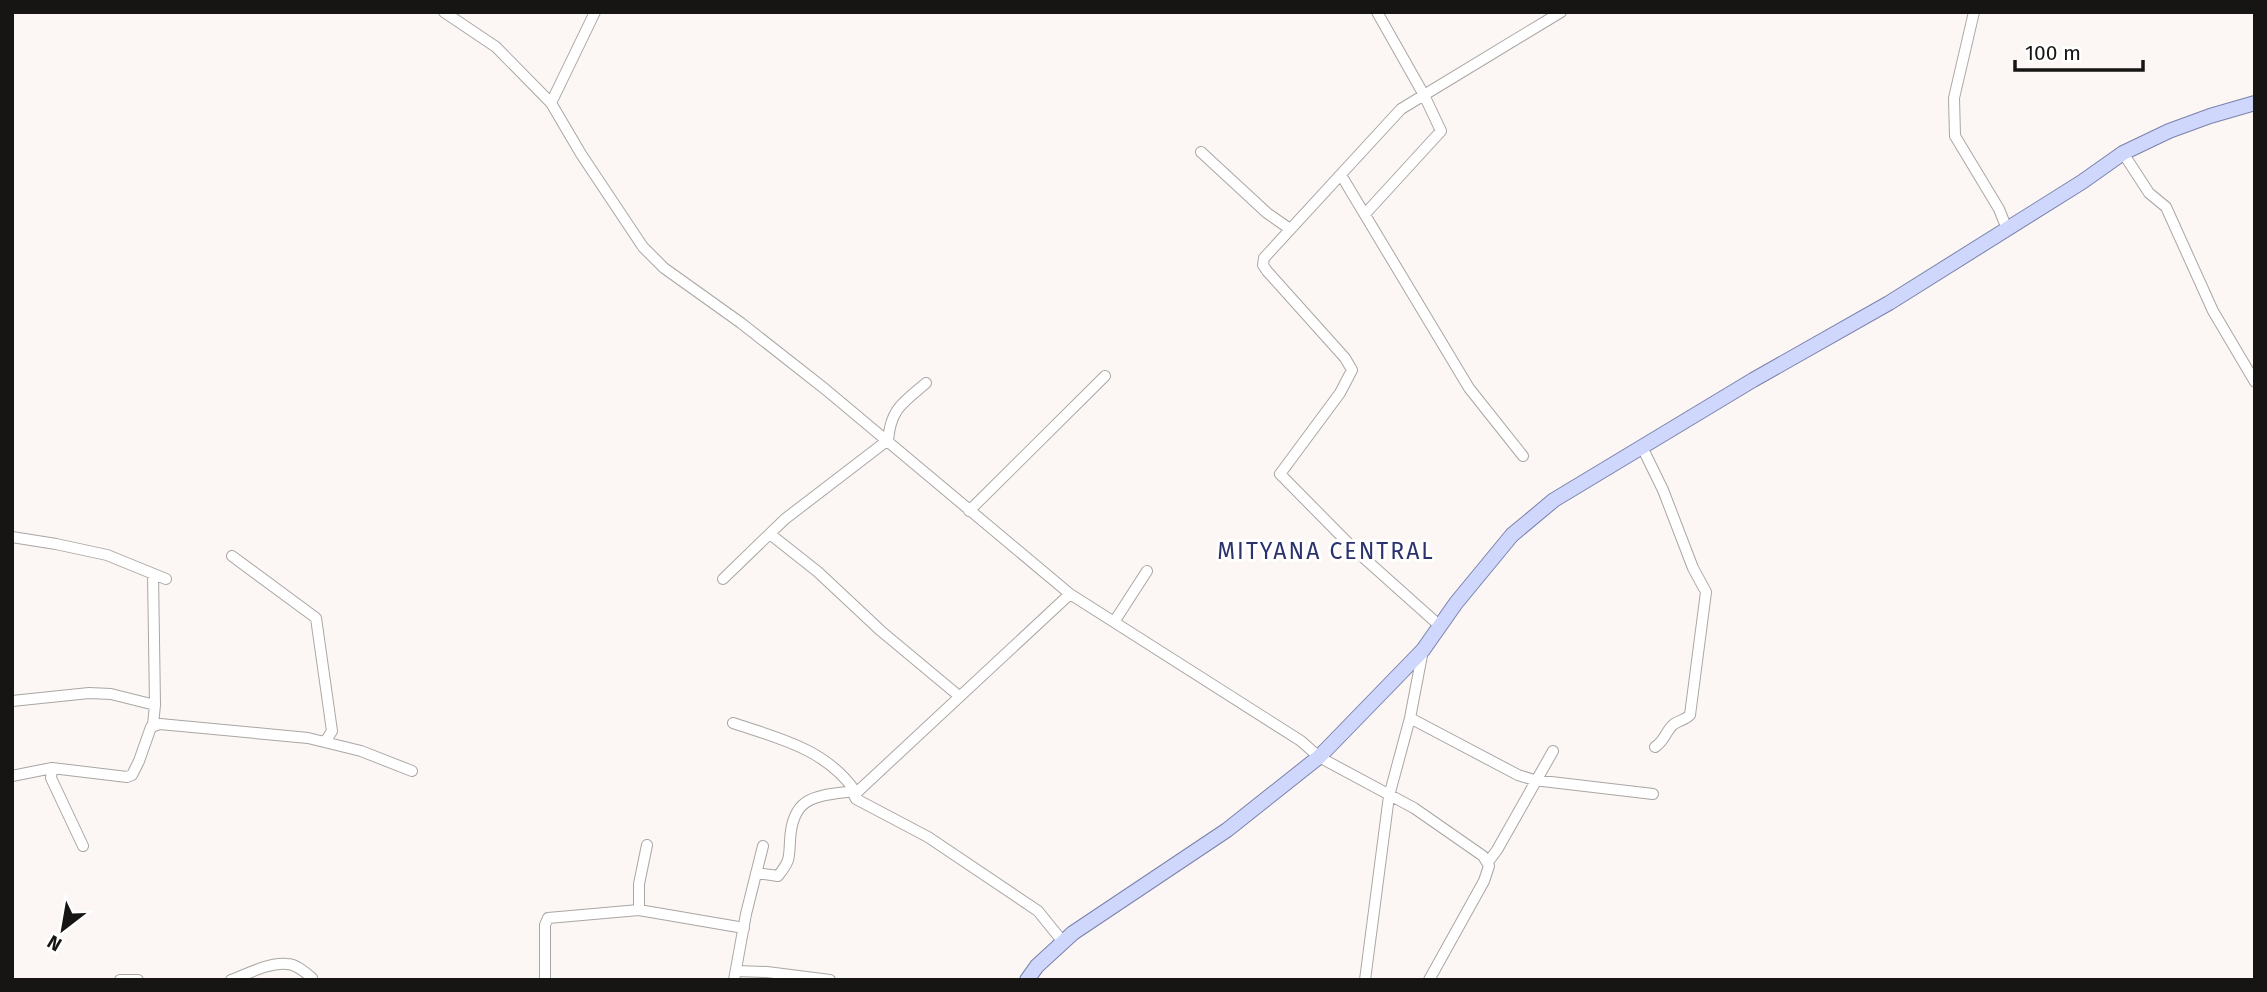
<svg xmlns="http://www.w3.org/2000/svg" width="2267" height="992" font-family="'Fira Sans',sans-serif">
<style>
.lines{fill:none;stroke-linecap:round;stroke-linejoin:round}
.minor-casing{stroke:#aaa6a3;stroke-width:12}
.major-casing{stroke:#7a82ab;stroke-width:16}
.minor{stroke:#fff;stroke-width:10}
.major{stroke:#cfd7fd;stroke-width:14}
.labels{text-anchor:middle;dominant-baseline:central;stroke-width:6;stroke-linejoin:round;paint-order:stroke}
.quarter-label{font-size:23px;letter-spacing:2px;fill:#2b326c;stroke:#fff}
</style>
<rect width="100%" height="100%" fill="#fcf7f4"/>
<g class="lines">
<defs>
<path id="minor" d="M444 12 496 47 551 103 581 154 643 247 664 268 741 323 825 389 1070 594 1301 741 1319 757 1414 808 1483 856 1489 866 1484 881 1429 980
M1974 12 1954 98 1955 136 1999 209 2007 229
M551 103 595 12
M1201 152 1267 213 1290 229
M2123 153 2149 193 2166 207 2213 311 2255 382
M1341 175 1469 388 1523 456
M1365 214 1441 131 1424 95 1377 12
M1642 447 1663 490 1693 568 1706 592 1690 715C1685 720 1680 720 1674 724 1666 730 1665 741 1655 747
M969 511 1105 376
M770 534 818 572 881 631 959 696
M12 537 56 544 107 555 166 579
M232 556 316 618 332 731 325 742
M723 579 785 519 888 440C891 408 903 403 926 383
M1114 622 1147 571
M1440 626 1355 550 1280 474 1340 393 1352 370 1345 358 1267 271 1263 265 1264 258 1401 109 1561 12
M12 701 89 693 111 694 155 705
M1410 718 1518 775 1534 780 1653 794
M733 723C778 738 826 749 855 791 818 796 792 794 790 841 789 859 790 861 778 876L756 873
M153 725 155 705 153 574
M52 768 51 778 83 846
M12 776 52 768 127 777 132 775 139 761 151 727 160 724 308 738 361 751 412 771
M1488 862 1497 850 1553 751
M639 910V884L647 845
M1063 942 1038 911 928 837 856 799 854 795 1070 594
M737 971 767 972 830 980
M120 980H138
M231 980C248 974 269 962 287 964 296 964 305 972 312 978
M545 980V925L548 918 639 910 744 928
M734 980 746 914 763 846
M1365 980 1389 796 1410 718 1423 650"/>
<path id="major" d="M1027 980 1037 966 1073 933 1227 830 1319 757 1423 650 1456 603 1512 535 1554 500 1753 380 1889 303 2082 182 2123 153 2169 131 2210 116 2255 103"/>
</defs>
<use href="#minor" class="minor-casing"/>
<use href="#major" class="major-casing"/>
<use href="#minor" class="minor"/>
<use href="#major" class="major"/>
</g>
<g class="labels">
<g class="quarter-label">
<text x="1326" y="551">MITYANA CENTRAL</text>
</g>
</g>
<rect width="2267" height="992" fill="none" stroke="#171514" stroke-width="28"/>
<g transform="translate(63 929) rotate(211)" stroke="#ffffff" stroke-width="5" paint-order="stroke">
<path d="M0-5L12 26L0 18L-12 26Z" fill="#171514"/>
<text y="-10" font-size="19" font-weight="bold" text-anchor="middle" fill="#171514">N</text>
</g>
<path d="M2015 60v10h128v-10" fill="none" stroke="#171514" stroke-width="3.5"/>
<text x="2025" y="60" font-size="21" fill="#171514" stroke="#ffffff" stroke-width="5" paint-order="stroke">100 m</text>
</svg>
